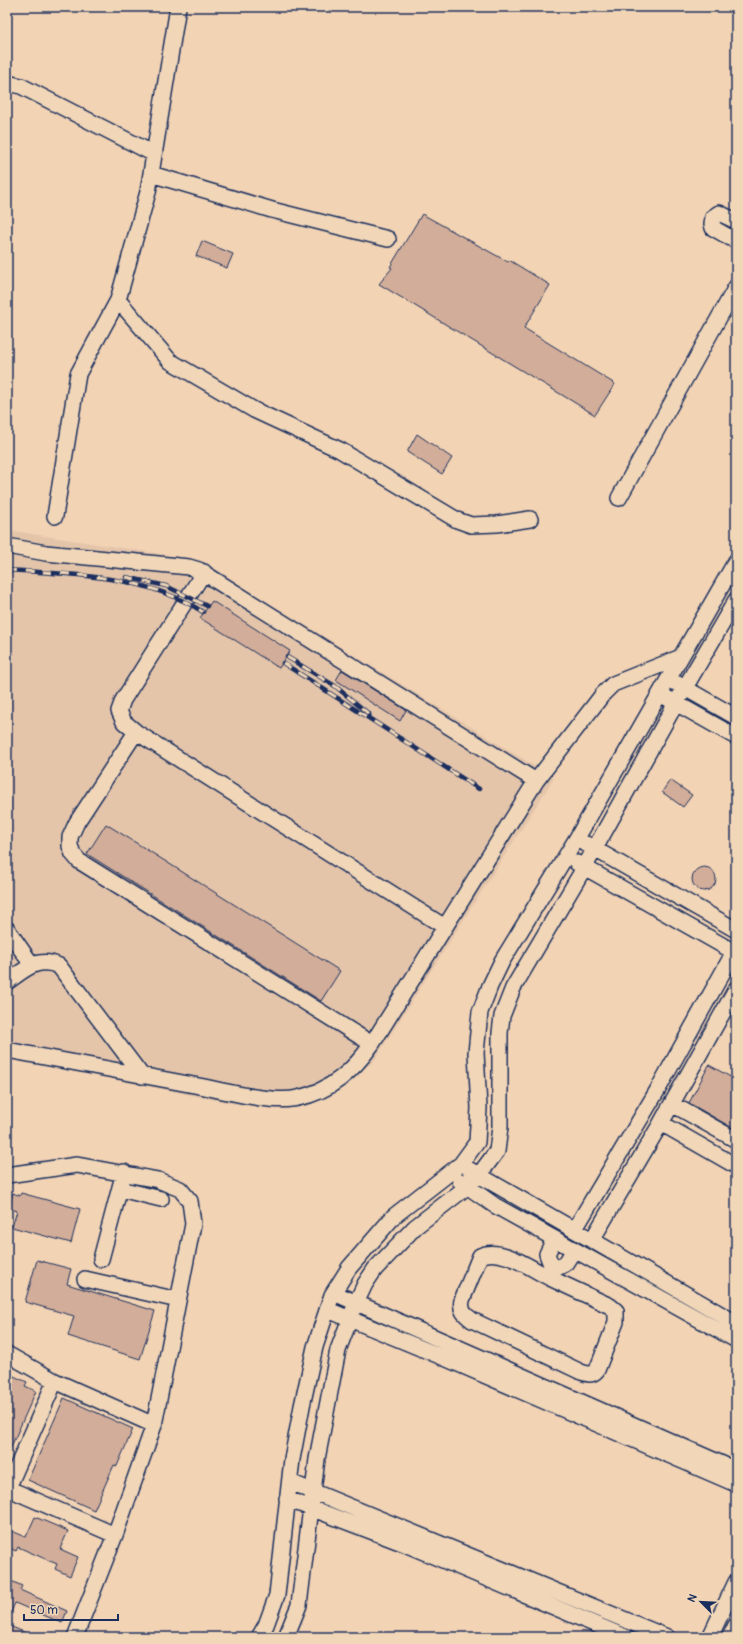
<svg xmlns="http://www.w3.org/2000/svg" width="743" height="1644" font-family="Pangolin,sans-serif">
<style>
.built{fill:#e4c5aa}
.building{fill:#d2ad99;stroke:#1b2f5e}
.lines{fill:none;stroke-linecap:round;stroke-linejoin:round}
.minor-casing{stroke:#1b2f5e;stroke-width:18}
.minor{stroke:#f1d7b8;stroke-width:15}
.rail-casing{stroke:#1b2f5e;stroke-width:4.5}
.rail{stroke:#f1d7b8;stroke-width:3;stroke-dasharray:9;stroke-linecap:butt}
</style>
<rect width="100%" height="100%" fill="#f2d3b4"/>
<filter id="ink" filterUnits="userSpaceOnUse"><feTurbulence type="fractalNoise" baseFrequency=".025" numOctaves="2"/><feDisplacementMap in="SourceGraphic" scale="8" xChannelSelector="R" yChannelSelector="G"/><feConvolveMatrix kernelMatrix="1 2 1 2 8 2 1 2 1" color-interpolation-filters="sRGB"/></filter>
<g filter="url(#ink)">
<path class="built" d="M7 530 199 560 554 778 373 1062 329 1096 285 1109 235 1104 7 1058Z"/>
<path class="building" d="M422 214 508 262 509 260 550 285 524 328 615 384 595 415 379 284 392 268 390 267Z
M202 241 233 254 227 268 196 256Z
M417 434 452 458 442 474 407 452Z
M212 601 290 651 279 668 200 618Z
M342 670 406 710 400 721 336 680Z
M670 780 692 795 683 807 662 792Z
M106 824 340 971 321 1001 87 854Z
M692 879a12 12 0 1 1 24 0a12 12 0 1 1-24 0Z
M709 1065 736 1080V1130L689 1103Z
M13 1193 20 1196 21 1193 80 1209 71 1243 12 1227 17 1211 9 1208Z
M37 1260 71 1269 67 1284 155 1311 140 1359 68 1336 74 1316 25 1302Z
M7 1373 27 1382 25 1386 36 1391 7 1456Z
M64 1398 133 1429 117 1466 114 1465 94 1510 28 1480Z
M35 1517 68 1531 60 1549 78 1557 70 1576 55 1569 57 1564 18 1547 16 1551 7 1547V1529L26 1537Z
M7 1579 22 1586 20 1590 67 1611 62 1623 15 1603 7 1621Z
M7 1625 36 1637H7Z"/>
<g class="lines">
<defs>
<path id="minor" d="M7 83 21 86 154 154
M151 174 272 210 388 239
M736 221 719 213 713 217 712 224 713 228 736 241
M118 300 170 361 254 410 340 450 457 520 471 525 497 524 530 519
M619 498 736 287
M55 516 78 374 118 300 148 192 178 7
M7 546 46 553 189 567 199 570 536 781
M204 572 123 700 119 711 124 722 136 732 445 927
M676 683 736 717
M667 698 736 737
M136 732 77 822 70 837V846L73 854 79 861 372 1044
M586 844 736 930
M577 863 736 953
M7 929 32 965
M7 982C24 970 38 956 59 966L142 1076
M7 1050C71 1062 135 1074 199 1086 225 1091 273 1104 298 1098 331 1091 353 1071 372 1044L536 781 603 694 613 684 681 657
M672 1104 736 1140
M661 1123 736 1166
M470 1170 736 1323
M7 1175 77 1165 158 1180 180 1189 190 1201 193 1224 154 1425 115 1535 75 1637
M460 1181 494 1205 736 1340
M120 1189 161 1199
M575 1229 657 1091 734 952
M554 1239 547 1254 553 1270 565 1264 574 1250
M592 1240 661 1123 736 989
M101 1259 124 1172
M550 1278C530 1268 501 1246 480 1256L462 1300C460 1310 464 1314 472 1320L581 1372C587 1374 592 1376 597 1370L616 1322V1311L610 1306 550 1278 553 1270
M85 1279 178 1300
M334 1293 736 1470
M328 1310 447 1359 736 1484
M7 1354 55 1381 154 1425
M290 1482 667 1637
M7 1488 115 1535
M8 1488 55 1381
M287 1499 405 1544 625 1637
M259 1637 266 1625 277 1595 292 1459 302 1406 315 1347 332 1295 349 1268 394 1216 461 1164 477 1142 479 1108 476 1053 480 1012 490 986 502 961 577 838 736 561
M286 1637 299 1605 317 1459 338 1350 356 1303 365 1284 375 1269 415 1227 468 1186 479 1175 497 1151 500 1127V1033L502 1016 513 988 584 868 676 703 736 600
M710 1637 736 1582
M730 1637 736 1625"/>
</defs>
<use href="#minor" class="minor-casing"/>
<use href="#minor" class="minor"/>
<defs>
<path id="rail" d="M7 570C73 574 145 575 203 612
M126 577 166 586 207 606
M287 657 335 686 369 714
M283 663 479 789"/>
</defs>
<use href="#rail" class="rail-casing"/>
<use href="#rail" class="rail"/>
</g>
</g>
<rect width="743" height="1644" fill="none" stroke="#f1d7b8" stroke-width="24"/>
<rect x="12" y="12" width="719" height="1620" fill="none" stroke="#1b2f5e" stroke-width="1.5" filter="url(#ink)"/>
<g transform="translate(701 1602) rotate(294)" stroke="#f1d7b8" stroke-width="3" paint-order="stroke">
<path d="M0-3L7 15L0 10L-7 15Z" fill="#1b2f5e"/>
<text y="-6" font-size="11" font-weight="bold" text-anchor="middle" fill="#1b2f5e">N</text>
</g>
<path d="M24 1614v6h94v-6" fill="none" stroke="#1b2f5e" stroke-width="2"/>
<text x="30" y="1614" font-size="12" fill="#1b2f5e" stroke="#f1d7b8" stroke-width="3" paint-order="stroke">50 m</text>
</svg>
